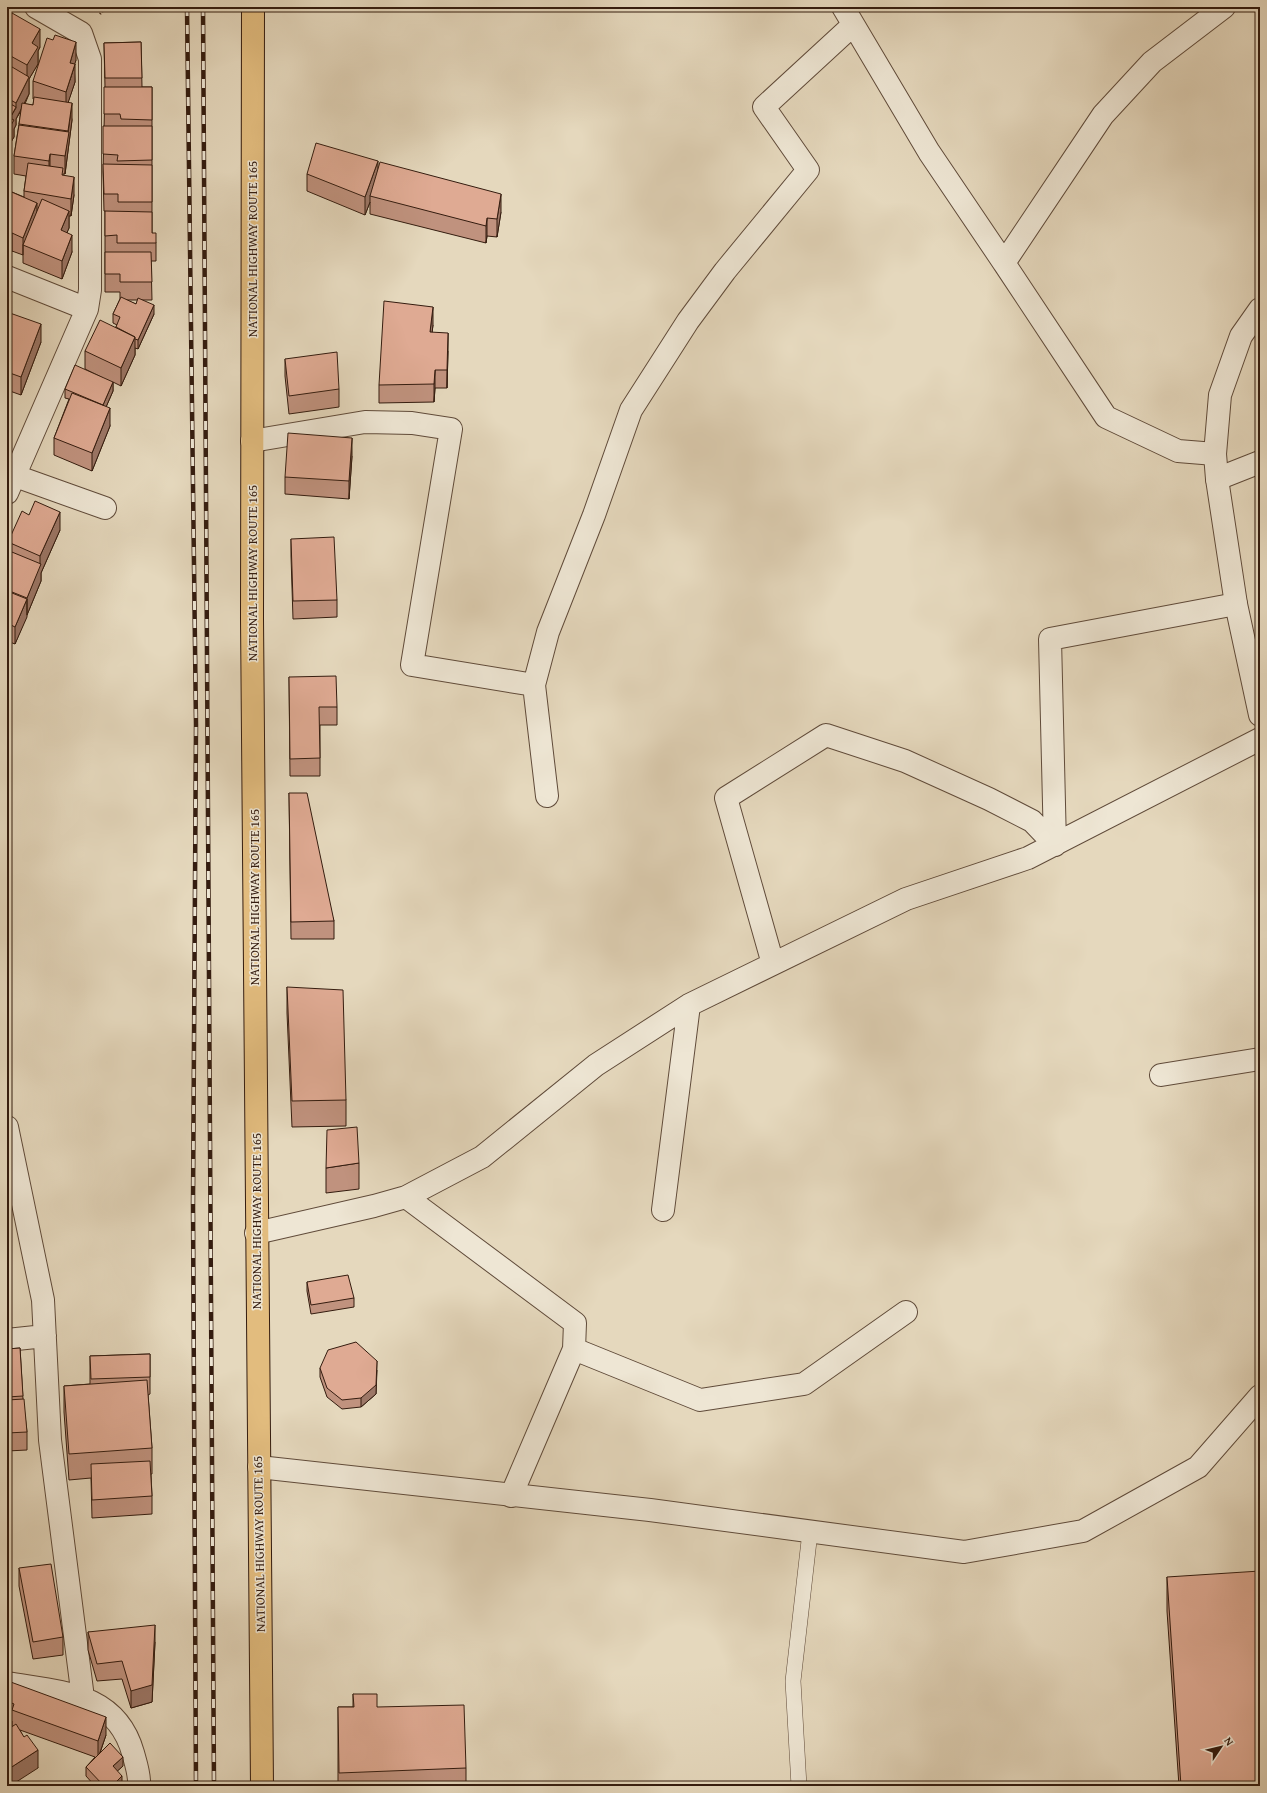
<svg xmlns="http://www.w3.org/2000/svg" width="1267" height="1793" font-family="'Gentium Book Plus',serif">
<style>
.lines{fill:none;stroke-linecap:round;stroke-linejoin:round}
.service-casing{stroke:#604b3a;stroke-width:16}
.minor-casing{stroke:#604b3a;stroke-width:24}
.tertiary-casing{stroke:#604b3a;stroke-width:24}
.trunk-casing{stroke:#341c0f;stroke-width:24}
.path{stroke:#341c0f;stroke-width:2.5;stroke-dasharray:1 2;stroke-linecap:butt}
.service{stroke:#eee6d4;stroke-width:15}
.minor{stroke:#eee6d4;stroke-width:22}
.tertiary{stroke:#eee6d4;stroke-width:22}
.trunk{stroke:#e2bc7e;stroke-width:22}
.rail-casing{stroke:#341c0f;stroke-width:4.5}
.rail{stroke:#eee6d4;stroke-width:3;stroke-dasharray:9;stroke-linecap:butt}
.wall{fill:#c0927e;stroke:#341c0f;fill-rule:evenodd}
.shaded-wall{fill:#9c7767;stroke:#341c0f}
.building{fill:#dfaa93;stroke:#341c0f}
.labels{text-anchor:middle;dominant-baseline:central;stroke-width:3;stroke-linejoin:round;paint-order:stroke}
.street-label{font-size:13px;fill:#341c0f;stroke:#eee6d4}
</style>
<rect width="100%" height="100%" fill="#e5d8bd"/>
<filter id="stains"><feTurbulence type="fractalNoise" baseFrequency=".005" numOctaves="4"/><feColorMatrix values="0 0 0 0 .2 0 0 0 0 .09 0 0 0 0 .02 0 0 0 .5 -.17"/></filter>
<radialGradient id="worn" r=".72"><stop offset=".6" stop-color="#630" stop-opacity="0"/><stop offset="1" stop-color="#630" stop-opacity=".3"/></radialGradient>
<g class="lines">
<defs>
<path id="service" d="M799 1786 793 1681 810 1532"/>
<path id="minor" d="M843 7 929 152 1004 263
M7 277 87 309
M252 441 365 422 412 423 451 429 412 665 534 685
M1215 454 1178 451 1106 417 1004 263 1103 115 1152 62 1224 7
M7 473 105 508
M1217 479 1260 462
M7 493 87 309 90 290V59L81 33 36 7
M547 796 534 685 548 632 594 515 631 410 688 321 725 271 808 170 764 107 853 25
M1055 845 1050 639 1236 604
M773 964 726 798 826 735 905 761 989 799 1032 821 1055 845
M1161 1075 1260 1059
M7 1127 43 1300 50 1440 83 1698
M406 1197 575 1323 574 1349 511 1496
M663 1210 689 1005
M256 1233 374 1206 406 1197 482 1157 596 1065 689 1005 906 899 1028 858 1260 739
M7 1340 45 1336
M574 1349 700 1400 804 1384 906 1312
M7 1683C60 1692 116 1692 133 1753 136 1764 140 1775 139 1786"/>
<path id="tertiary" d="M1260 309 1241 336 1220 395 1215 454 1217 479 1236 604 1260 715
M259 1467 650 1510 964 1552 1083 1531 1198 1467 1260 1396"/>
<path id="trunk" d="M253 7 252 619 262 1786"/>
</defs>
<use href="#service" class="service-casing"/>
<use href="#minor" class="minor-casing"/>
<use href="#tertiary" class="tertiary-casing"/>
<use href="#trunk" class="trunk-casing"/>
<path class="path" d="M100 14 106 7"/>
<use href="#service" class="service"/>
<use href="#minor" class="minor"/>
<use href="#tertiary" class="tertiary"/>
<use href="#trunk" class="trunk"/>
<defs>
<path id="rail" d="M187 7 196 725 193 1203 196 1786
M203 7 214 1786"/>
</defs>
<use href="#rail" class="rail-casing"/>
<use href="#rail" class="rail"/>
</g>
<path class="wall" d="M7 7 11 15 40 47 38 51V64L29 79V94L25 104 33 105 34 99H33V81L76 60 74 64 75 82 68 102 72 120 65 174H63V175L74 195 71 216H69V228L67 232 72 252 62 279 23 263V255L12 251 9 259 7 258V190L24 197V191L26 176 14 174V156L21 111 16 119V125L14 129V137L8 147V162L7 164Z
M141 42 142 87H152V233L156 243V261H151L152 300H142L154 314 138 349 135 348V355L121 386 113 382V391L106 407 110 426 92 471 54 455V438L69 399 65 398V389L103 378 85 369V351L116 327 117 325 113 323V314L120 299V292H105V211H104L103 172 105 87 104 43ZM126 300H138L136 304Z
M378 168 501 212 497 237 487 236 486 243 370 214V202L365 215 307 191V174Z
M7 312 41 342 21 395 7 390Z
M433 325 432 332 448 351 447 388H435L434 402 379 403V385Z
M285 359 339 389V407L289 414 285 376Z
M352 456 349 499 285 494V477Z
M60 530 41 573V581L15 644 7 641V550L8 551V542Z
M291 539 337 600V617L293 619 291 556Z
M289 677 337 707V725H320V776H290Z
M289 793 334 921V939H291Z
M287 987 346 1100V1126L292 1127 287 1013Z
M359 1163V1189L326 1193V1168Z
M307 1282 354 1298V1307L311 1314 307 1291Z
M7 1283 11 1304V1322H7Z
M20 1348 23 1399 27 1432V1450L7 1451V1349Z
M150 1354V1394L148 1395 152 1448V1474H151L152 1496V1514L92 1518 91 1478 69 1480 64 1412V1386L90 1384V1356Z
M320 1368 377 1370 376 1394 361 1407 342 1409 327 1397 320 1377Z
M19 1568 63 1637V1655L33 1659 19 1586Z
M1167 1577 1260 1786H1179L1167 1611Z
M88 1632 155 1642 152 1702 131 1708 122 1679 97 1681 88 1650Z
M353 1694 377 1707 466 1768V1786H338V1707H353Z
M7 1701 106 1735 100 1753 123 1766 117 1771 122 1785 121 1786H95L86 1776V1767L95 1757 20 1730 38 1768 8 1730 12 1727V1721L7 1719Z"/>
<path class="shaded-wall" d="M11 8V25L7 32V14Z
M40 29V47L38 51V64L29 79V94L16 119V125L14 129V137L8 147V162L7 164V132L10 118 16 108V103L27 81V65L32 43Z
M76 42V60L70 80V63Z
M75 64V82L66 109V92Z
M72 103V120L65 174V156Z
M50 154V171L49 179V161Z
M378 161V179L370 196V202L365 215V197Z
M74 177V195L71 216V199Z
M501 194V212L497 237V219Z
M37 203V221L23 245V255V238Z
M69 211V228L61 247V230Z
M487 218V236L486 243V226Z
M12 233V251L9 259V241Z
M72 235V252L62 279V261Z
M154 305V314L138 349V340Z
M433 307V325L430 350V332Z
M41 324V342L21 395V377Z
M448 333V351L447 388V370Z
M135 337V355L121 386V368Z
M435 370V388L434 402V384Z
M113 382V391L103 414V405Z
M110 408V426L92 471V453Z
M352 438V456L349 499V481Z
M60 512V530L41 573V581L27 615V598L40 564V556Z
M27 599V617L15 644V627Z
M377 1361 376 1394 361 1407V1398Z
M155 1625V1642L152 1702 131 1708V1691Z
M106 1717V1735L98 1758V1741Z
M38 1750V1768L10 1786H7V1770Z
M123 1757V1766L113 1775V1766Z
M122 1776V1785L121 1786H112Z"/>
<path class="building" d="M7 7 11 8 7 14Z
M12 13 40 29 32 43 38 47 27 65 7 54V22Z
M55 35 76 42 70 63 75 64 66 92 33 81 47 38 53 40Z
M141 42 142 78H105L104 43Z
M7 64 29 77 16 103 7 98Z
M104 87H152V120L121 119 120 114H104Z
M34 97 72 103 68 131 19 124 22 103 33 105Z
M7 102 16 107 10 118 14 120 7 132Z
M19 125 69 132 65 156 50 154 49 161 14 156Z
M103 126H152V160L117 161 118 155 103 154Z
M316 143 378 161 365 197 307 174Z
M380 162 501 194 497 219 487 218 486 226 370 196Z
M28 163 63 168 62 175 74 177 71 199 24 191Z
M103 164 152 165V202H118V194H104Z
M7 190 37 203 23 238 12 233 9 241 7 240Z
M42 199 69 211 61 230 72 235 62 261 23 245Z
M105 211 152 212V233H156V243H117V235L105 236Z
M105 252H151L152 282H120V274H105Z
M121 297 136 304 138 298 154 305 138 340 135 339V337L116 327 120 317 113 314Z
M384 301 433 307 430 332 448 333 447 370H435L434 384 379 385Z
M7 312 41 324 21 377 7 372Z
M100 320 135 337 121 368 85 351Z
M337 352 339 389 289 396 285 359Z
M75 365 113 382 103 405 65 389Z
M72 393 110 408 92 453 54 438Z
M288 433 352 438 349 481 285 477Z
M35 501 60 512 40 556 8 542 22 511 29 515Z
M334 537 337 600 293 601 291 539Z
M7 550 41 564 27 598 7 590Z
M7 591 27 599 15 627 7 623Z
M336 676 337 707H319L320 758 290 759 289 677Z
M289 793H307L334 921 291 922Z
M287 987 343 990 346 1100 292 1101Z
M357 1127 359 1163 326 1168 327 1130Z
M348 1275 354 1298 311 1305 307 1282Z
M7 1283 11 1304 7 1305Z
M356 1342 377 1361 376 1385 361 1398 342 1400 327 1388 320 1368 328 1350Z
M20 1348 23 1396 7 1397V1349Z
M150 1354V1377L91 1379 90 1356Z
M147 1380 152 1448 69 1454 64 1386Z
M24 1399 27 1432 7 1433V1400Z
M150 1461 152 1496 92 1500 91 1464Z
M51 1564 63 1637 33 1642 19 1568Z
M1260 1571V1786H1181L1167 1577Z
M155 1625 152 1685 131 1691 122 1661 97 1664 88 1632Z
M8 1681 106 1717 98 1741 12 1710 14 1704 7 1701V1686Z
M353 1694H377V1707L464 1705 466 1768 339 1773 338 1707H354Z
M16 1724 24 1737 27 1735 38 1750 7 1770V1730Z
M110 1743 123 1757 113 1766 122 1776 112 1786H104L86 1767Z"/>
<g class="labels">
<g class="street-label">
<text transform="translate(252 249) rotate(-90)">NATIONAL HIGHWAY ROUTE 165</text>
<text transform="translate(252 573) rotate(-90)">NATIONAL HIGHWAY ROUTE 165</text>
<text transform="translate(254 897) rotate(-90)">NATIONAL HIGHWAY ROUTE 165</text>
<text transform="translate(256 1221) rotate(-90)">NATIONAL HIGHWAY ROUTE 165</text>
<text transform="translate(259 1544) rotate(-91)">NATIONAL HIGHWAY ROUTE 165</text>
</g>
</g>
<rect width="1267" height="1793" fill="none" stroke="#e5d8bd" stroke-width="24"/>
<rect x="8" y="8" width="1251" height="1777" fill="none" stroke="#341c0f" stroke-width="2"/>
<rect x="12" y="12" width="1243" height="1769" fill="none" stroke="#341c0f"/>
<g transform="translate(1221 1747) rotate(55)" stroke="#eee6d4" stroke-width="3" paint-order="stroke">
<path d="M0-3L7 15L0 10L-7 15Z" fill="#341c0f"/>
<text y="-6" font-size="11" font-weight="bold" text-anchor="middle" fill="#341c0f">N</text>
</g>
<rect width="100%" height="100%" filter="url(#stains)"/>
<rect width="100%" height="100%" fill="url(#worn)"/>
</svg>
